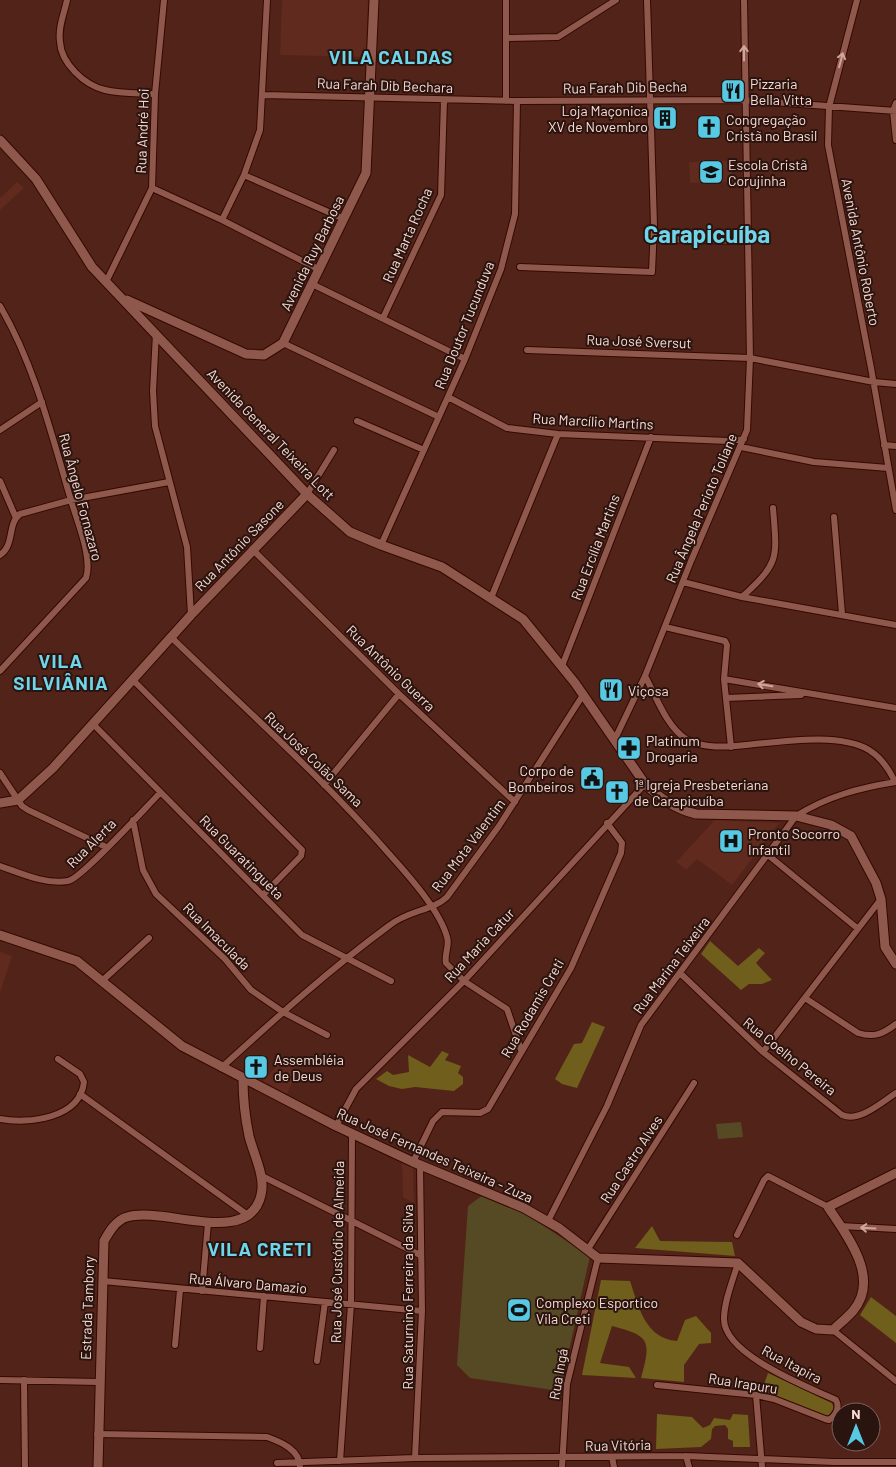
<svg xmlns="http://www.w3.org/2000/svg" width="896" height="1467" font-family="Barlow,sans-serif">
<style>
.built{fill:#602a1e}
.green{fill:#554a24}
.forest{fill:#6f5e1c}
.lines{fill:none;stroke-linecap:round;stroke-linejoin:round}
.street-casing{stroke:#360802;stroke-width:8}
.secondary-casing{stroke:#360802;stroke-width:11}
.street{stroke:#8e594c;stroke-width:6}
.secondary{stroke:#8e594c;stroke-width:9}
.oneway{stroke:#cfa69c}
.labels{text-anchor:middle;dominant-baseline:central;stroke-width:4;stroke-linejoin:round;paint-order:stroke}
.poi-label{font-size:14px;fill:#fadad2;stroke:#29140f;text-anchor:start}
.street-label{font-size:14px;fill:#fadad2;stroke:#29140f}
.district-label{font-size:19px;font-weight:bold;letter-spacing:1px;fill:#6fd5eb;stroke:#29140f}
.town-label{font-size:24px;font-weight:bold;fill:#6fd5eb;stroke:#29140f}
</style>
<rect width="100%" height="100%" fill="#522318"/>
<path class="built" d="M282 0H368L366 57 280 55Z
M731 161 733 182 690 183 689 162Z
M17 182 24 188 0 210V198Z
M715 820 779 823 732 885 697 859 686 870 676 862Z
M0 952 12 956 0 993Z
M280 1062 298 1070 287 1094 263 1081Z
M402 1163 413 1166 414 1203 403 1197Z"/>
<path class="green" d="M741 1122 743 1137 718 1139 716 1124Z
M483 1195 525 1214 590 1256 560 1391 470 1378 457 1365 468 1206Z"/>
<path class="forest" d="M710 941 738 966 759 948 765 953 756 963 772 980 762 984H749L741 990 701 954Z
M592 1022 605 1027 577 1088 562 1084 555 1079 574 1044 582 1043Z
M442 1051 449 1054 445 1060 461 1066 458 1073 463 1077V1084L454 1091 415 1087 402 1089 389 1086 376 1079 387 1071 393 1075 409 1072 408 1055 430 1067Z
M652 1226 660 1241 732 1242 735 1256 635 1248Z
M601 1280 630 1281C639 1308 645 1338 677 1341L685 1320 696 1316 711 1333V1343L699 1344 684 1365V1382L641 1378C651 1341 651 1336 612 1326L600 1363 629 1367 636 1378 582 1375Z
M871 1297 896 1316V1343L860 1315Z
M768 1373 832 1403 834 1408 828 1417 762 1390Z
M657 1414 692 1417 703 1428 710 1425 714 1418 730 1420 733 1414 748 1415 750 1447H733V1441L728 1439V1429L725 1425 715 1426 712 1429 711 1439 701 1447 656 1449Z"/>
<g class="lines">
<defs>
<path id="street" d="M67 0C64 14 58 27 60 42 61 63 84 85 105 90 121 94 138 93 155 94
M857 0 829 107 828 145 871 368 896 510
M506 38 558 37 616 0
M264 95 517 101 744 100 896 111
M506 101V0
M896 103 893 111 896 140
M244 175 342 218
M152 188 222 220 318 269
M222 220 244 175 260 130 267 0
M653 239 746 241
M520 267 652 272 654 225 647 0
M106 282 152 188 155 94 164 0
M312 284 465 359
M0 306C34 364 51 432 70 497 76 519 93 557 86 578L0 671
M383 318 441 195 444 100
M156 333 153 391 155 426 187 547 191 615
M283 343 439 417
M527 350 750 358 874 382 896 384
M448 397 507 428 558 434 728 441 744 439
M357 421 424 450
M0 430 42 402
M884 445 896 446
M741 447 814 462 888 468
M0 481 16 518
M307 494 334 450
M834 517 842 614
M381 545 465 359 501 269 515 214 517 101
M252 549 399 694 515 802
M0 555C15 545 7 524 20 514L71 500 169 482
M683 582 742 597 896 625
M742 597C780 562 777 559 773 508
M491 598 558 434
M665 627 725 641 727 645 724 679 731 747
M171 637C245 709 323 778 391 856 409 876 440 911 447 937 450 946 444 954 446 963L464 981 507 1009 521 1050
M562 666 651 437
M645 676C656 696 666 726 686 739 703 749 727 747 746 745 780 742 839 732 869 750 882 758 889 769 895 782
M724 679 896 708
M133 680 302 850 301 856 263 895
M726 698 801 695
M94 725 302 935 391 981
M614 741 645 676 691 561 747 430 750 358 744 0
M0 773 22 806 28 810 106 847
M324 785 399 694
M133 820 143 870 156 894 225 959 251 990 283 1012 327 1035
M768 855 857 928
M0 866C20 873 46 885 68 881 81 879 146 807 160 793
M680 973 763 1052 842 1115C859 1123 882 1102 896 1093
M103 980 149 938
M805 998 858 1033C874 1038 883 1034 896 1024
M763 1052 881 899
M221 1068C276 1018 330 969 390 925 407 911 434 910 447 897L499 826 583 695
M80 1094 249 1216
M0 1119C28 1124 80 1119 84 1082L80 1074 58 1059
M336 1126 356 1089 464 981 645 784
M413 1162 433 1121 442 1112 480 1113 488 1109 571 968 621 853 622 843 607 823
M260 1175 420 1255
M548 1221 607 1106 641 1025 796 816C828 796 859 788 896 782
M840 1226 896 1229
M737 1235 764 1180 768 1176 828 1207
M588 1249 694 1083
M103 1281 422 1311
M202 1291 208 1223
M833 1330 896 1381
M175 1345 180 1290
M260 1348 264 1296
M317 1361 325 1302
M0 1380 99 1382
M24 1380 25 1467
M657 1385 756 1395 774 1399 825 1419 829 1420C836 1415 840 1408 836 1400 808 1387 724 1355 724 1319 724 1301 733 1280 738 1263
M756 1395 762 1467
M97 1434 267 1437C281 1442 300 1450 300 1467
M686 1456 689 1467
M612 1457 614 1467
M415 1458 422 1311 420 1165
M340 1461 351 1304 352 1133
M277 1463 415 1458 686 1456 834 1462H896
M562 1467 567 1384 598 1258"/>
<path id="secondary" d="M0 140 36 179 92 267 307 494 350 532 381 545 442 567 523 619 575 683 645 784C660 798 675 809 696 814L796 816 831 825 851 836 876 883 881 899 885 947 896 964
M127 300 246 354 264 355 283 343 366 173 374 0
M0 803 18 800 53 768 191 615 307 494
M0 935 77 961 182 1046 336 1126 413 1162 524 1208 559 1228 598 1258 738 1263 801 1322 816 1329 833 1330C839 1324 847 1318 853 1311 881 1278 847 1236 828 1207L896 1173
M98 1467 104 1241C109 1232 116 1220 127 1217 164 1206 249 1248 261 1195 266 1177 253 1153 249 1136 245 1117 243 1098 243 1079"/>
</defs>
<use href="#street" class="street-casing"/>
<use href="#secondary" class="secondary-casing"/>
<use href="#street" class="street"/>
<use href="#secondary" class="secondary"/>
</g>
<defs><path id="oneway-shaft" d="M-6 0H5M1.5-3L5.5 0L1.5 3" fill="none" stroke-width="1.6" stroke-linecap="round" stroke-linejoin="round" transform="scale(1.25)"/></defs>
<g class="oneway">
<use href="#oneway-shaft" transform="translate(744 53) rotate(-90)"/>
<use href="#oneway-shaft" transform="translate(841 60) rotate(-75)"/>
<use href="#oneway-shaft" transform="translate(765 685) rotate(-170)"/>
<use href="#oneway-shaft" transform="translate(868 1228) rotate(-177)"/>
</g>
<defs>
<symbol id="restaurant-square" viewBox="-11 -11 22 22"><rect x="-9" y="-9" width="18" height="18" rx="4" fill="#57c9e2" stroke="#29140f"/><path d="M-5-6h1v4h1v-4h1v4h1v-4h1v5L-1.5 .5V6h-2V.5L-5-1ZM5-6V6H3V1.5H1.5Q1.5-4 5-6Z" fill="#111"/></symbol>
<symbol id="building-square" viewBox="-11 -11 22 22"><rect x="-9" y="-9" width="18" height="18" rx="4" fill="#57c9e2" stroke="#29140f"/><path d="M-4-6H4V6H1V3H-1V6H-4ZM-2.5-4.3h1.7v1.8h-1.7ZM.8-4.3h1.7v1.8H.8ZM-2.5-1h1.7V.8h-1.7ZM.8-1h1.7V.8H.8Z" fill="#111"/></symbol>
<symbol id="church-square" viewBox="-11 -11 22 22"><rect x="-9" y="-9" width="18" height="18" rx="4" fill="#57c9e2" stroke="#29140f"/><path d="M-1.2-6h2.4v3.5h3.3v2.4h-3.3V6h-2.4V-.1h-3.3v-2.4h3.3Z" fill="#111"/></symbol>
<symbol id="school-square" viewBox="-11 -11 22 22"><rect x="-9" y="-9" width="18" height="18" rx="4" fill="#57c9e2" stroke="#29140f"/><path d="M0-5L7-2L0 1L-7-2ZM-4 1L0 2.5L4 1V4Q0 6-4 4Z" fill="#111"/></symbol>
<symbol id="pharmacy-square" viewBox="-11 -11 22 22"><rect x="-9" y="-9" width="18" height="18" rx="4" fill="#57c9e2" stroke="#29140f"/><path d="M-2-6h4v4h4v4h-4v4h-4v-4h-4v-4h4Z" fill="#111"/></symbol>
<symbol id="civic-square" viewBox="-11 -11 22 22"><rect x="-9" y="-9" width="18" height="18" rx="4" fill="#57c9e2" stroke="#29140f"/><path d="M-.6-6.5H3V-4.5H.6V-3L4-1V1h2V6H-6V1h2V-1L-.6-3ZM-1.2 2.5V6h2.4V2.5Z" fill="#111"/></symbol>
<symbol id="hospital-square" viewBox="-11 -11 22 22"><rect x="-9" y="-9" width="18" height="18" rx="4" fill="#57c9e2" stroke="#29140f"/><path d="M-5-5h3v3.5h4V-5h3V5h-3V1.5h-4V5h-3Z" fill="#111"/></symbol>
<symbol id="stadium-square" viewBox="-11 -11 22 22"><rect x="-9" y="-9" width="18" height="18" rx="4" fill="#57c9e2" stroke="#29140f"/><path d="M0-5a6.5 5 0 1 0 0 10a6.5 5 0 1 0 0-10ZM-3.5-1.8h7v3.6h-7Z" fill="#111"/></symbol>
</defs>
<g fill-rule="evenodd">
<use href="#restaurant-square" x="719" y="77" width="28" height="28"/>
<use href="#building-square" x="651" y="104" width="28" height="28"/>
<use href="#church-square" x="695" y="113" width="28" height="28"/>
<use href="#school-square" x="697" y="158" width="28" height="28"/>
<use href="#restaurant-square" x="597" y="676" width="28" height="28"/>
<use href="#pharmacy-square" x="615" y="734" width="28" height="28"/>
<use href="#civic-square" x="578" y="764" width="28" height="28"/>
<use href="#church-square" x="603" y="778" width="28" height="28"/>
<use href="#hospital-square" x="717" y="827" width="28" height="28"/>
<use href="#church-square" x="242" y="1053" width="28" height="28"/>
<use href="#stadium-square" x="505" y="1296" width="28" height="28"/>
</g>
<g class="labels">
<g class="poi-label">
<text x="750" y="83">Pizzaria<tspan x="750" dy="16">Bella Vitta</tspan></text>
<text x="648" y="110" text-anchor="end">Loja Maçonica<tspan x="648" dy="16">XV de Novembro</tspan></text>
<text x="726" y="119">Congregação<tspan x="726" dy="16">Cristã no Brasil</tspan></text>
<text x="728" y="164">Escola Cristã<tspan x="728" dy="16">Corujinha</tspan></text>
<text x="628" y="690">Viçosa</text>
<text x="646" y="740">Platinum<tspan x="646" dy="16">Drogaria</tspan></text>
<text x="574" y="770" text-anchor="end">Corpo de<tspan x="574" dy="16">Bombeiros</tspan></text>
<text x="634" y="784">1ª Igreja Presbeteriana<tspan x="634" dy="16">de Carapicuíba</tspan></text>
<text x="748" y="833">Pronto Socorro<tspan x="748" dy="16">Infantil</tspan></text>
<text x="274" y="1059">Assembléia<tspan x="274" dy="16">de Deus</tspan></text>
<text x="536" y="1302">Complexo Esportico<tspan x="536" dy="16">Vila Creti</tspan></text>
</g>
<g class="street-label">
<text transform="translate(385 85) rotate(2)">Rua Farah Dib Bechara</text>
<text transform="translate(625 87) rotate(-1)">Rua Farah Dib Becha</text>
<text transform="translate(142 131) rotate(-88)">Rua André Hoi</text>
<text transform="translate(407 235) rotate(-66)">Rua Marta Rocha</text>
<text transform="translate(861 252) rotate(79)">Avenida Antônio Roberto</text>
<text transform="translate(312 253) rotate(-64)">Avenida Ruy Barbosa</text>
<text transform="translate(464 325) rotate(-68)">Rua Doutor Tucunduva</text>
<text transform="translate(639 341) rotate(2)">Rua José Sversut</text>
<text transform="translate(593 421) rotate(3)">Rua Marcílio Martins</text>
<text transform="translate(271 434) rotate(46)">Avenida General Teixeira Lott</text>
<text transform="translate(81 497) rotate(75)">Rua Ângelo Fornazaro</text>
<text transform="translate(701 508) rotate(-67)">Rua Ângela Perioto Toliane</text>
<text transform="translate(239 545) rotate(-46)">Rua Antônio Sasone</text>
<text transform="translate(595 547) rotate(-69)">Rua Ercília Martins</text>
<text transform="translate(391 668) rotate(44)">Rua Antônio Guerra</text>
<text transform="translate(314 759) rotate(44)">Rua José Colão Sama</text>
<text transform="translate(91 843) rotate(-45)">Rua Alerta</text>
<text transform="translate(468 845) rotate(-53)">Rua Mota Valentim</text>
<text transform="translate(242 857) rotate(45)">Rua Guaratingueta</text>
<text transform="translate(217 936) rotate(45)">Rua Imaculada</text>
<text transform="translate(479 945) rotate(-47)">Rua Maria Catur</text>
<text transform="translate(671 965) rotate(-53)">Rua Marina Teixeira</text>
<text transform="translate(532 1008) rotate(-60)">Rua Rodamis Creti</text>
<text transform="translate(790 1056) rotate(39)">Rua Coelho Pereira</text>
<text transform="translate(435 1155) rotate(24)">Rua José Fernandes Teixeira - Zuza</text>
<text transform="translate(631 1159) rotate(-57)">Rua Castro Alves</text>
<text transform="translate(337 1252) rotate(-89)">Rua José Custódio de Almeida</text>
<text transform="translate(248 1283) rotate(5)">Rua Álvaro Damazio</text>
<text transform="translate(407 1297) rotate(-90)">Rua Saturnino Ferreira da Silva</text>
<text transform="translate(87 1308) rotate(-88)">Estrada Tambory</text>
<text transform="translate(792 1364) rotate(28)">Rua Itapira</text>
<text transform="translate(558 1374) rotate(-80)">Rua Ingá</text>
<text transform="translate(743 1383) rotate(9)">Rua Irapuru</text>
<text transform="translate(618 1445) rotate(-1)">Rua Vitória</text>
</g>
<g class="district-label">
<text x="391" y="56">VILA CALDAS</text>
<text x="61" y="660">VILA<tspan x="61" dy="22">SILVIÂNIA</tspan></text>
<text x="260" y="1248">VILA CRETI</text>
</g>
<g class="town-label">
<text x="707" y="233">Carapicuíba</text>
</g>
</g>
<g transform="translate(856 1427)"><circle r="24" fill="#29140f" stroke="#7d635d"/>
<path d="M0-4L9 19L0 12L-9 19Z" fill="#57c9e2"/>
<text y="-8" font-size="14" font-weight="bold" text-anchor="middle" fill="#fadad2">N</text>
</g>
</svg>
